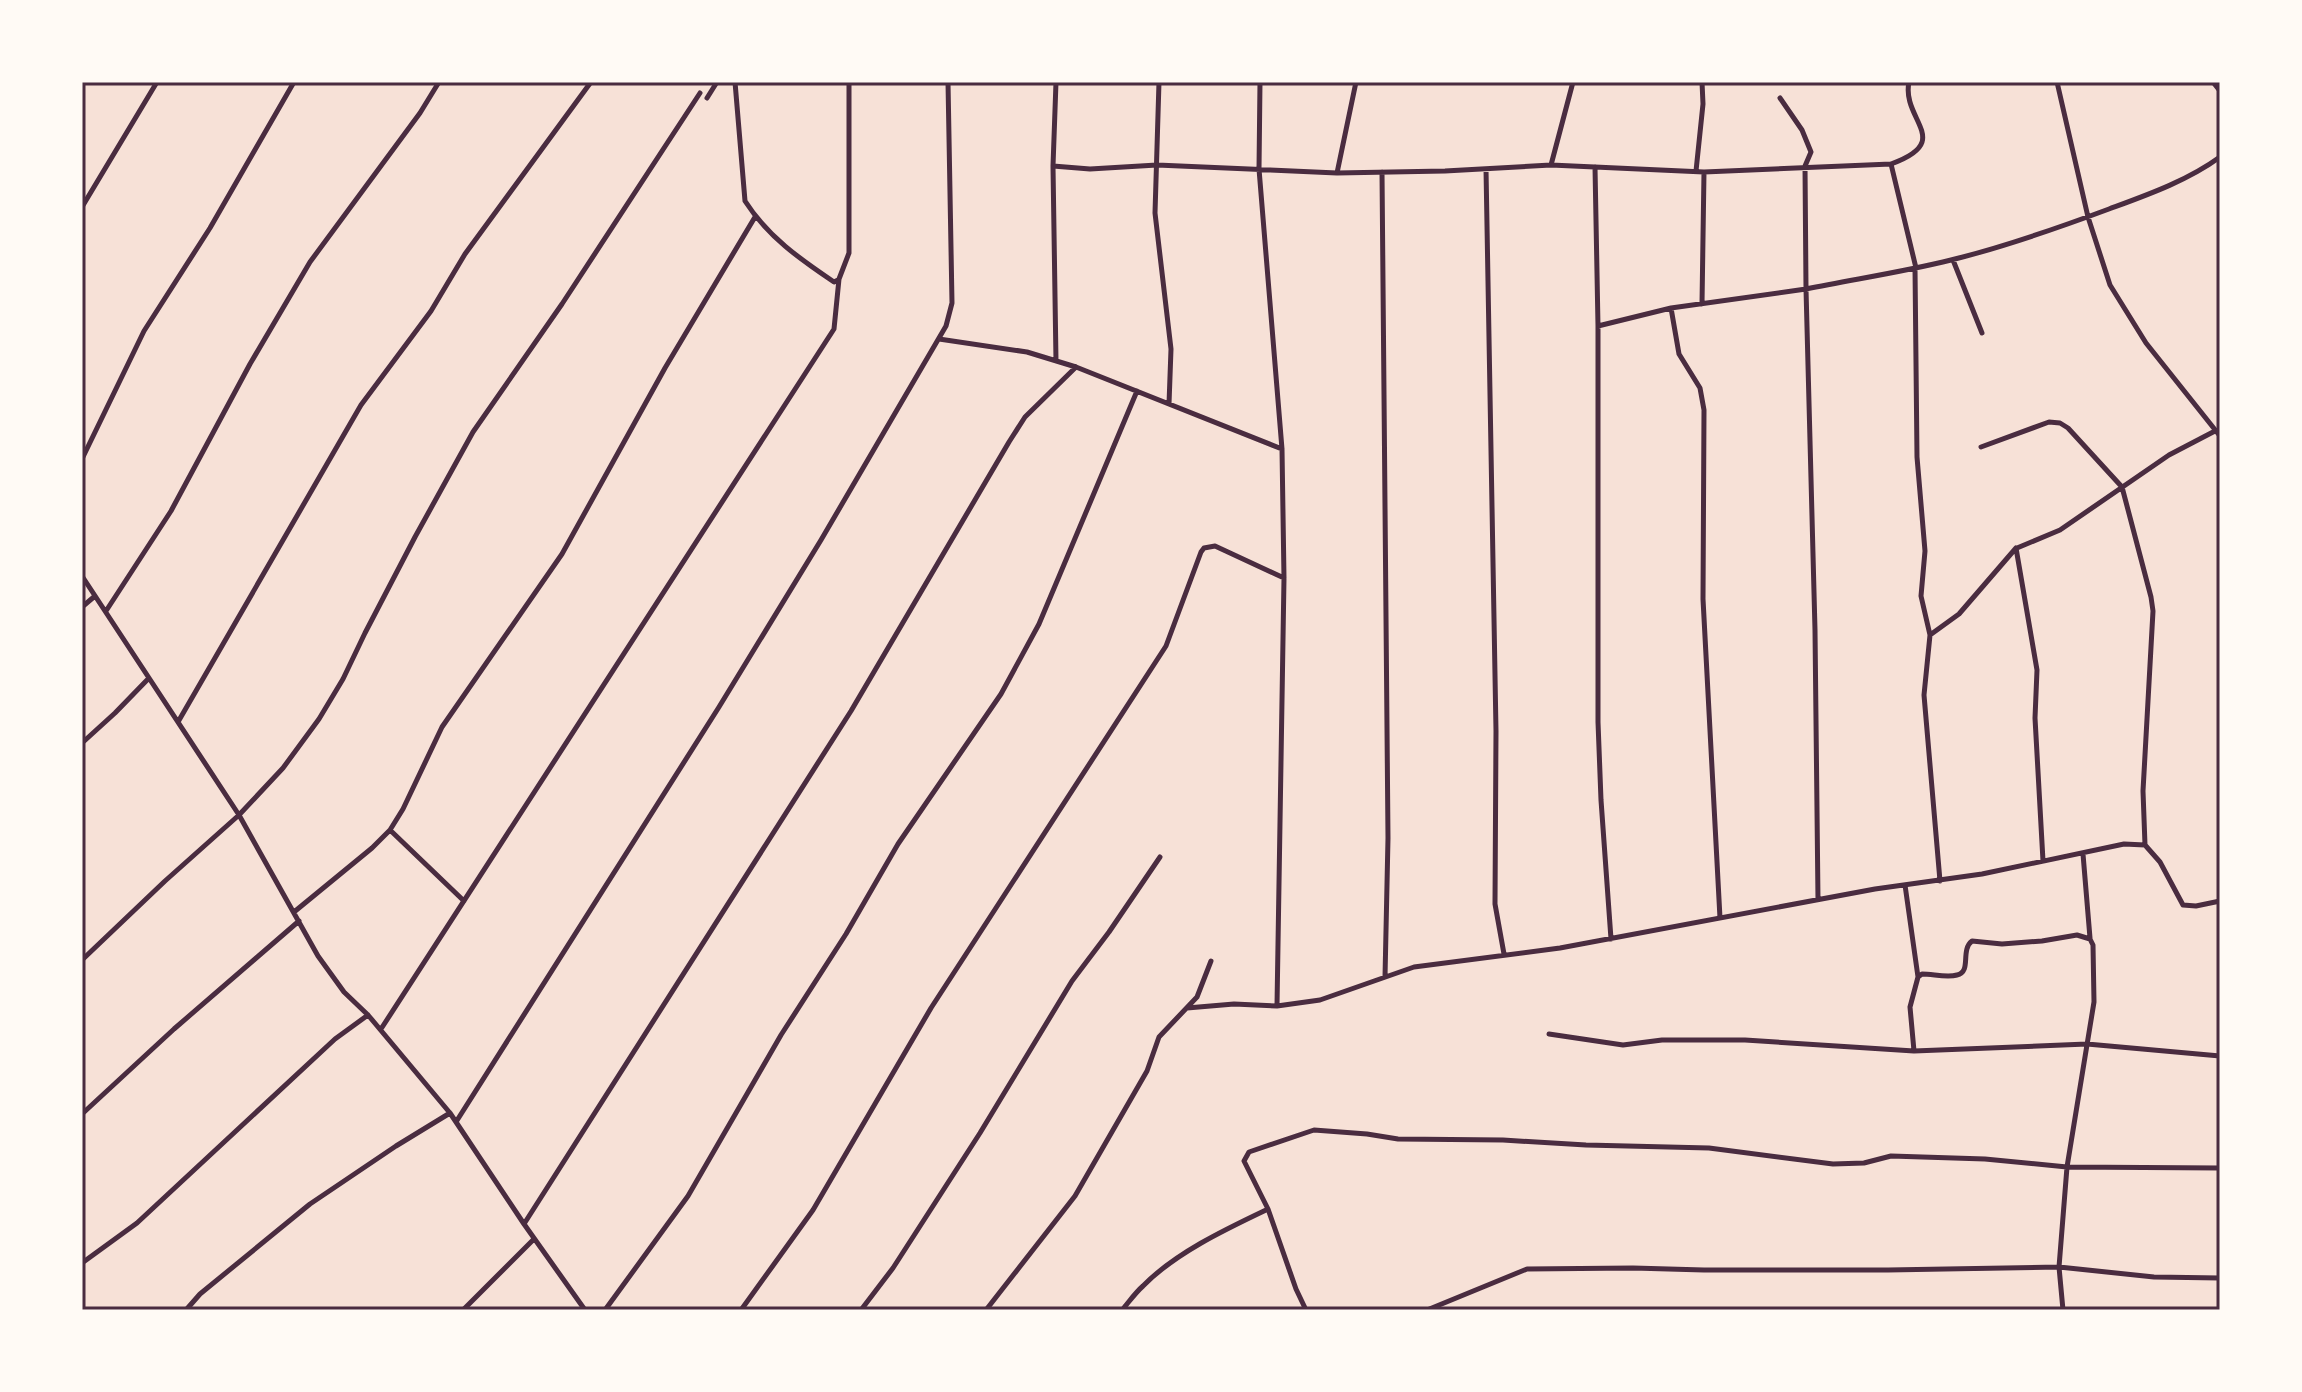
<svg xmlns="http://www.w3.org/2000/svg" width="2302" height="1392" font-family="'Varela Round',sans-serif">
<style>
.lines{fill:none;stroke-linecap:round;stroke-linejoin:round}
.minor{stroke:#4a2c40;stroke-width:5}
.neatline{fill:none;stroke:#4a2c40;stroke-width:3}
</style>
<rect width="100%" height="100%" fill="#f7e1d7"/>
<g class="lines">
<path class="minor" d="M735 82 745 201C768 237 800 259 834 282L838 280
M1159 82 1155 213 1171 349 1169 404
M1260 82 1259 169 1282 449 1284 578 1277 1006
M2057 82 2088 217 2110 285 2146 343 2220 436
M2213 82 2220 91
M707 98 717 82
M1891 164 1916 268
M1551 165 1573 82
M1053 166 1056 82
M1595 167 1598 326
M1486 169 1496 731 1495 904 1504 954
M1696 171 1703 104 1702 82
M1382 172 1388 838 1385 977
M1337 173 1356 82
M82 207 157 82
M1953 260 1982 333
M1915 268 1917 457 1925 551 1921 596 1930 635
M1702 304 1704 172
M1671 308 1679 354 1700 388 1704 410 1703 599 1720 918
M939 339 1027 352 1076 367 1282 449
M1056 361 1053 166 1090 169 1157 165 1337 173 1445 171 1551 165 1704 172 1891 164C1955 141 1901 120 1909 82
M1981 447 2049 422 2060 423 2068 428 2122 487 2151 597 2153 611 2143 791 2145 845
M82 459 144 331 210 228 294 82
M2017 548 2060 530 2169 455 2215 431
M82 576 239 815 165 881 82 960
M82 607 95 596
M106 611 171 511 250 364 310 262 420 113 439 82
M178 722 361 405 431 311 465 254 591 82
M82 743 115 713 149 678
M390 830 464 901
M2083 854 2090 938
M1940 881 1924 695 1930 635 1959 614 2016 548 2037 670 2035 718 2043 861
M1905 885 1918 977
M1818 900 1815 630 1806 289C1855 279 1903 272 1951 260 2004 247 2058 228 2109 209 2147 195 2187 181 2220 157
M294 912 372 848 390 830 403 809 442 727 562 554 665 368 755 217
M1611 939 1601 800 1598 722V326L1671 308 1806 289 1805 166 1811 152 1802 130 1780 98
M1187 1008 1234 1004 1277 1006 1320 1000 1414 967 1560 948 1875 889 1982 874 2124 844 2145 845 2160 862 2183 905 2196 906 2220 901
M381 1029 834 329 839 279 849 253V82
M1549 1034 1623 1045 1662 1040H1745L1914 1051 2087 1044 2220 1056
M1914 1051 1910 1007 1918 977 1922 974C1933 974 1947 978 1957 975 1972 972 1960 950 1972 941L2002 944 2042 941 2077 935 2090 939 2093 945 2094 1002 2067 1167 2059 1267 2063 1310
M82 1114 174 1029 299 921
M456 1122 719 707 821 540 946 326 952 303 948 82
M524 1224 851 711 1009 442 1025 417 1076 367
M82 1263 137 1223 335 1039 368 1015
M186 1310 200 1294 310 1204 396 1146 450 1113
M463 1310 534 1239
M585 1310 524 1224 450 1113 368 1015 344 992 318 956 239 815 283 768 319 719 343 679 365 633 415 537 473 432 562 304 700 93
M605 1310 688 1196 781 1035 846 934 898 844 1001 694 1039 624 1137 391
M741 1310 813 1210 931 1008 1166 646 1201 552 1204 548 1215 546 1284 578
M861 1310 893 1268 980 1133 1072 981 1109 932 1160 857
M986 1310 1075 1196 1147 1071 1159 1037 1197 997 1211 961
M1122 1310C1129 1302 1135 1293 1143 1286 1175 1253 1226 1229 1268 1209
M1306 1310 1296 1289 1268 1209 1244 1161 1249 1152 1314 1130 1367 1134 1398 1139 1503 1140 1586 1145 1709 1148 1833 1164 1864 1163 1891 1156 1985 1159 2067 1167 2220 1168
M1427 1310 1527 1269 1633 1268 1704 1270H1888L2059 1267 2154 1277 2220 1278"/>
</g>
<rect width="2302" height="1392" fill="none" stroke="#fffaf5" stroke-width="168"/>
<rect x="84" y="84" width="2134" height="1224" class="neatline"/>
</svg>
